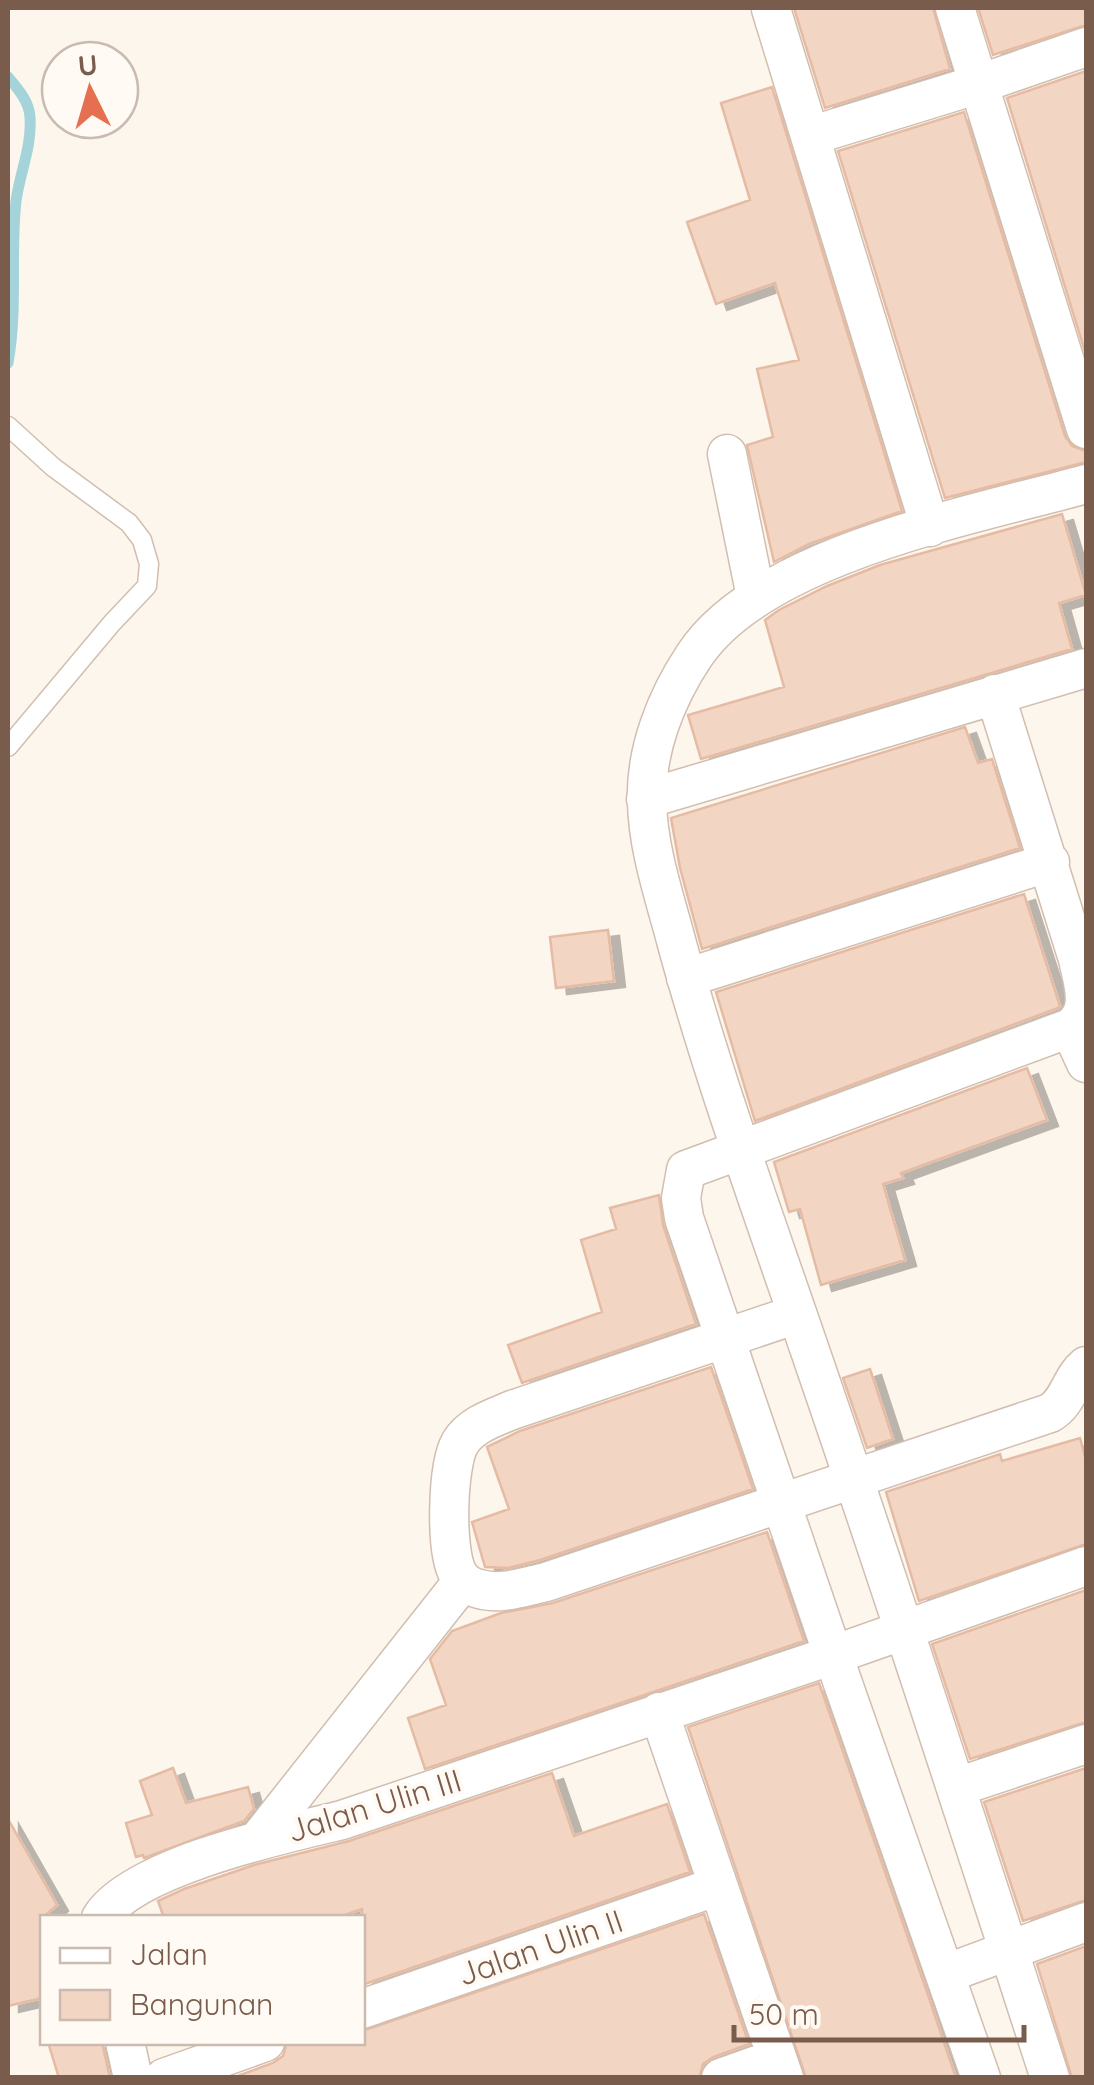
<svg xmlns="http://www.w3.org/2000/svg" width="1094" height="2085" font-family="Quicksand,sans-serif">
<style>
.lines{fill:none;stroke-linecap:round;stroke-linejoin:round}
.stream{stroke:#a5d3da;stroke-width:11}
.building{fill:#f3d5c3;stroke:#e6bba3;stroke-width:2.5;filter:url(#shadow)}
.lane-casing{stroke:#d1beb0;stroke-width:21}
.street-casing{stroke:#d1beb0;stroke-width:41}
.lane{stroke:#fff;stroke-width:18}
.street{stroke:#fff;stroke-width:38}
.labels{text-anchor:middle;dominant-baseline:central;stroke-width:8;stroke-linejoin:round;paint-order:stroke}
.street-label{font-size:32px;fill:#7a5c4d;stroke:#fffaf3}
</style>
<defs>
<filter id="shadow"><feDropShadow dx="11" dy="6" stdDeviation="0" flood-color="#0004"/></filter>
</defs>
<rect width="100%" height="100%" fill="#fdf6ec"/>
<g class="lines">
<path class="stream" d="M8 77C18 89 29 101 30 117 32 147 20 172 16 201 10 255 18 306 8 363"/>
</g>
<path class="building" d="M794 8H933L950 69 825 108Z
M978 8H1086V25L993 55Z
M1086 71V355L1007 98Z
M772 87 902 511 809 544 774 562 747 445 773 437 757 369 799 360 775 283 716 304 687 222 750 200 721 103Z
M964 112 1065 436 1072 446 1086 451V462L945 498 838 151Z
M1062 514 1086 595 1059 603 1072 649 701 759 688 715 784 687 765 620 779 610 827 586 880 565Z
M965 727 978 763 992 759 1020 848 702 949 680 868 671 818Z
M1024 894 1060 1006 1058 1008 755 1121 716 992Z
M608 930 614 981 556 988 550 937Z
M1027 1068 1047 1120 901 1173 903 1178 883 1184 905 1260 821 1285 800 1209 789 1212 774 1162Z
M659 1195 663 1225 696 1324 522 1383 508 1345 602 1312 581 1240 616 1229 610 1208Z
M711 1367 753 1489 540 1560 508 1568 485 1567 472 1522 509 1509 487 1447 520 1431Z
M870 1369 893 1439 867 1448 843 1378Z
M1080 1438 1086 1460V1544L919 1601 886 1492 1000 1454 1002 1461Z
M767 1532 804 1641 425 1769 408 1718 446 1705 430 1659 452 1631 501 1613 553 1603Z
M1086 1590V1722L970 1759 932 1644Z
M819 1683 927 1992 956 2078H806L688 1727Z
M173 1768 186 1803 248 1787 254 1809 244 1821 144 1858 143 1855 136 1857 126 1823 152 1815 140 1781Z
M1086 1768V1900L1023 1921 984 1802Z
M552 1773 574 1836 667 1804 690 1872 362 1985V1909L336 1918H164L158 1901 184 1889 254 1865 349 1841Z
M8 1819 57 1905 42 1918V1998L8 2006Z
M704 1914 749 2044 713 2057 703 2064 699 2078H232L273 2063 283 2056 287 2042H362V2031Z
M1086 1946V2078H1072L1037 1964Z
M48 2042H102L110 2078H59Z"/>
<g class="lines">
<defs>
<path id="lane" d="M8 426 53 467 129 523 142 540 149 564 147 586 112 623 8 747"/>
<path id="street" d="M955 8 1086 429
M771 9 930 527
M810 136 979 84 1086 47
M727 454 756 597
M646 799 1086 668
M686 978 1050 862
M1070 1028 1086 1063
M797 1314 512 1410C493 1418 471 1425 460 1443 447 1466 445 1551 458 1574 462 1581 469 1586 476 1588 499 1596 523 1587 546 1582L1050 1413C1069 1402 1070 1379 1086 1366
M659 1712 784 2078
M957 1787 1086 1744
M259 1839 463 1581
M101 1918C132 1867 283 1834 342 1820L833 1655 1086 1566
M945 1974 1086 1922
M362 2009 718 1886
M125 2042 133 2078
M164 2078 265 2042
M721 2078 777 2058
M981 2078 833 1655 684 1218 681 1198 686 1170 1070 1028C1094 1011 1083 984 1078 959L995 694
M1050 2078C967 1822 885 1567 797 1313 755 1191 711 1069 677 944 665 898 648 850 647 802 645 751 666 698 694 656 760 555 974 515 1086 484"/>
</defs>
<use href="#lane" class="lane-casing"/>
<use href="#street" class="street-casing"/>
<use href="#lane" class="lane"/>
<use href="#street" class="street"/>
</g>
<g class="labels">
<g class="street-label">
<text transform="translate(374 1805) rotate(-17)">Jalan Ulin III</text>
<text transform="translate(540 1947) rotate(-19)">Jalan Ulin II</text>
</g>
</g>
<rect width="1094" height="2085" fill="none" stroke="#7a5c4d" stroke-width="20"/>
<rect x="40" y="1915" width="325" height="130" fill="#fffaf3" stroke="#cabbb1" stroke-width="2.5"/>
<rect x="60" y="1948" width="50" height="15" fill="#ffffff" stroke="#cabbb1" stroke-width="2.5"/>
<text x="130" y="1965" font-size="30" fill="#7a5c4d">Jalan</text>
<rect x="60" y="1990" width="50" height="30" fill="#f3d5c3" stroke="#cabbb1" stroke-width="2.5"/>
<text x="130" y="2015" font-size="30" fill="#7a5c4d">Bangunan</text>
<g transform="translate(90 90) rotate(355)"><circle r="48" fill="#fffaf3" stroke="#cabbb1" stroke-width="2.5"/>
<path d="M0-8L18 38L0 25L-18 38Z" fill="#e76f51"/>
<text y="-15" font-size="28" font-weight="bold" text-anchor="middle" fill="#7a5c4d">U</text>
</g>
<path d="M734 2025v15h290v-15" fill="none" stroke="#7a5c4d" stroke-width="5"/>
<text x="749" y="2025" font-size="30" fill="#7a5c4d" stroke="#fffaf3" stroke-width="8" paint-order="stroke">50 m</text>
</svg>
